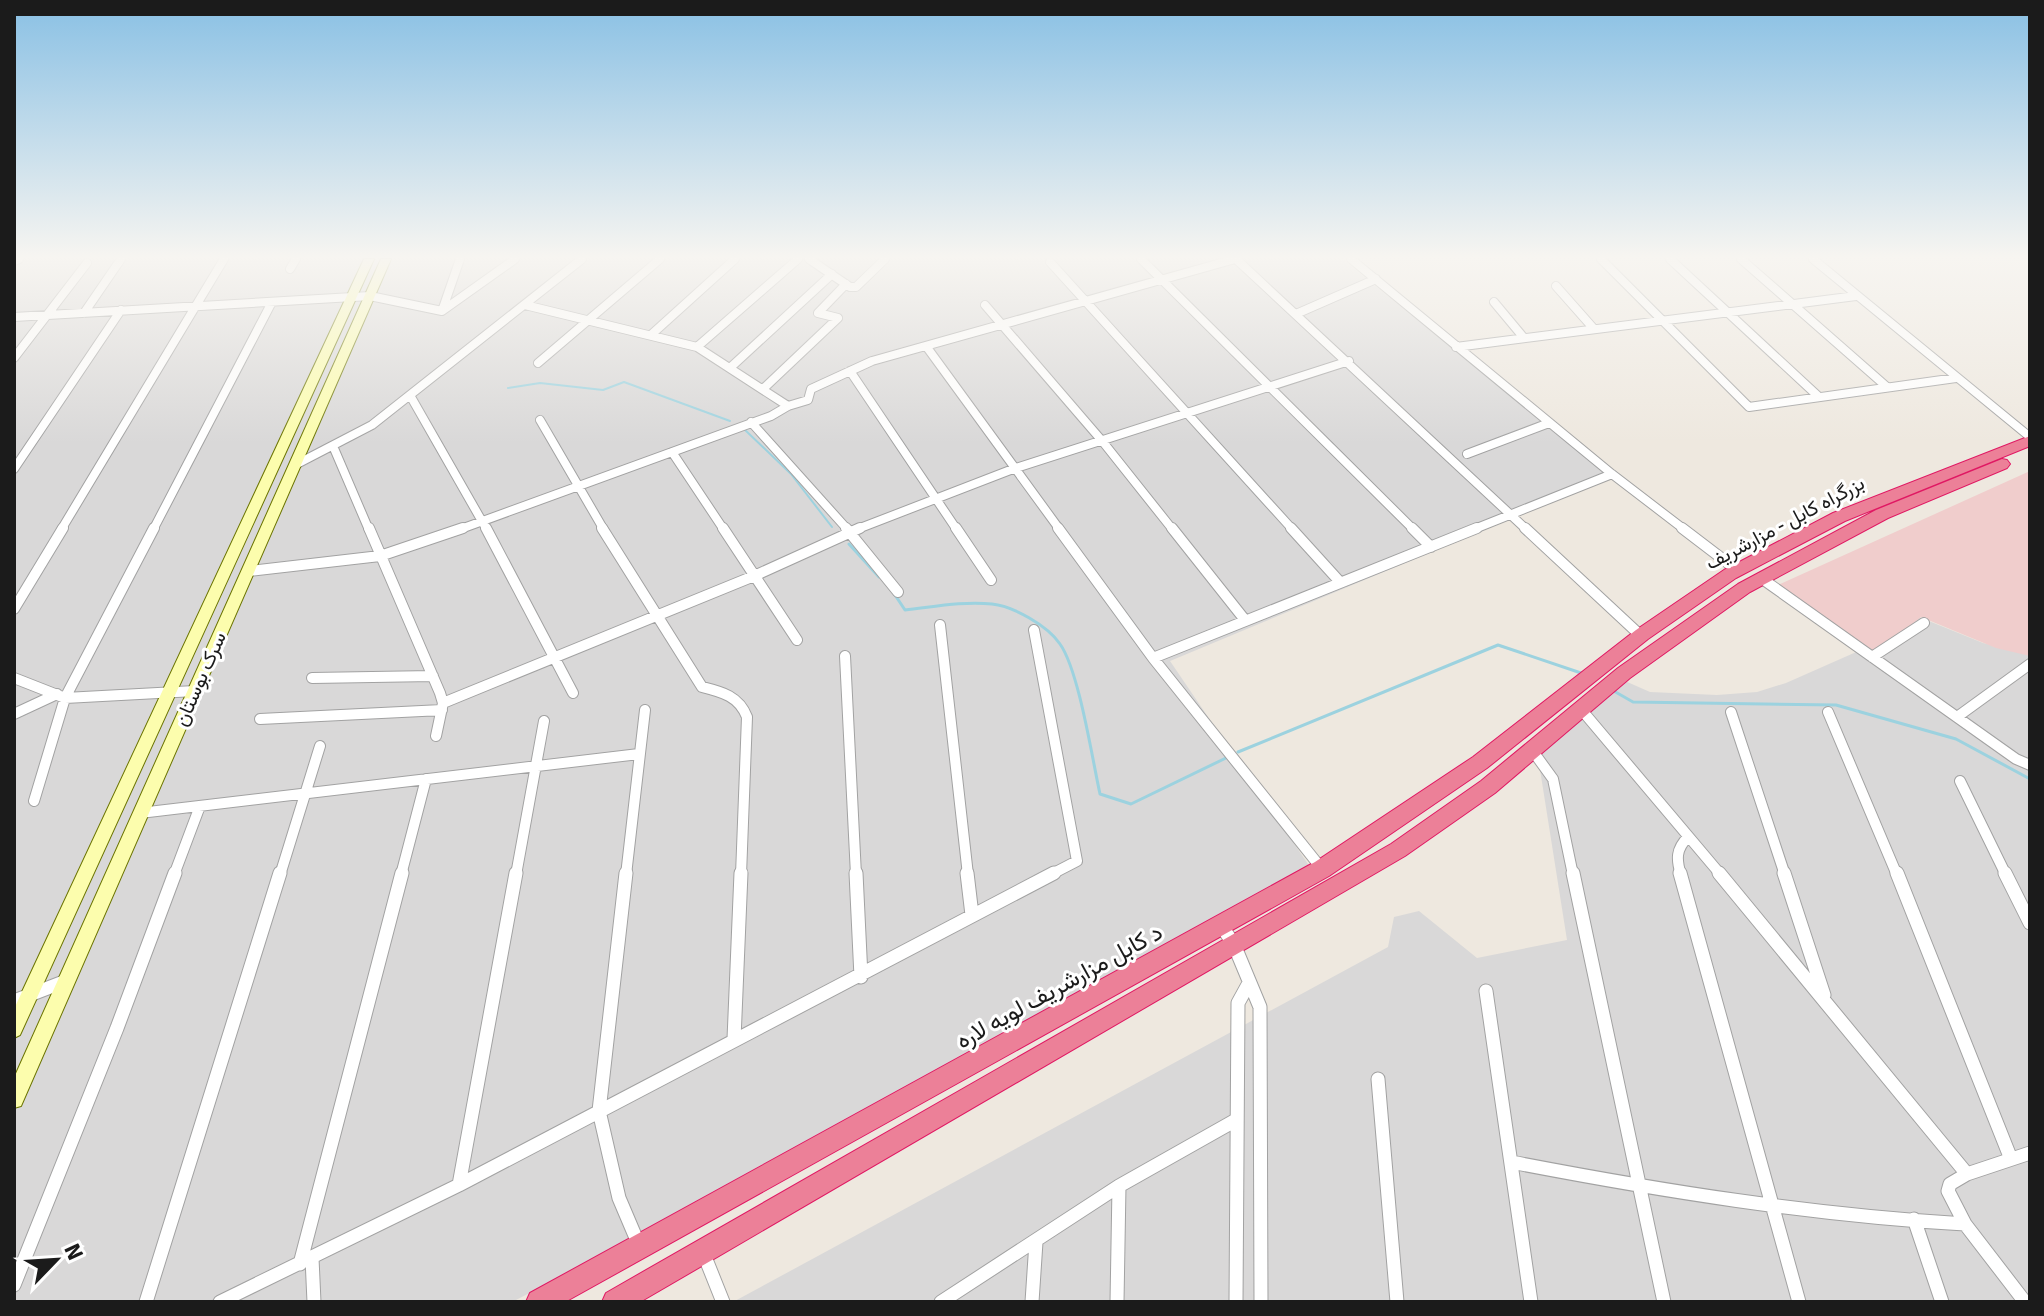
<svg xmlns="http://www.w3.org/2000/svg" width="2044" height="1316" font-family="Signika,Vazirmatn,sans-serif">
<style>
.residential{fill:#d9d8d8}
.commercial{fill:#f0cdcc}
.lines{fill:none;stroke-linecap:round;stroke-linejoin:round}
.stream-far1{stroke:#9cd2df;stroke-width:2}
.stream{stroke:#9cd2df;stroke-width:3}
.street-far2-casing{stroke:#a2a2a2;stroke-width:10}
.street-far1-casing{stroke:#a2a2a2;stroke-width:12}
.street-casing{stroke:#a2a2a2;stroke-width:15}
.secondary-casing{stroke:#6b7400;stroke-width:2}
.highway-casing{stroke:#e01863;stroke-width:2}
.street-far2{stroke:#fff;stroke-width:8}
.street-far1{stroke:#fff;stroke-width:10}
.street{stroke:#fff;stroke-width:13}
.secondary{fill:#fcfdad;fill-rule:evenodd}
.highway{fill:#ec8098;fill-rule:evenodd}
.labels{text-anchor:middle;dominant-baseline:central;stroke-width:6;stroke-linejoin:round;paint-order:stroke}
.street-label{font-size:20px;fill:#1b1b1b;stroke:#fff}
.near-street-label{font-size:24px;fill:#1b1b1b;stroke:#fff}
</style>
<rect width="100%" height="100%" fill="#eee8df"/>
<path class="residential" d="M14 259H1342L1612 477 1170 661 1310 867 612 1251 512 1302H14Z
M1909 613 1983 643 2030 654V1302H733L1388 947 1394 917 1419 911 1477 958 1567 940 1538 757 1625 681 1650 692 1717 695 1757 692 1786 683 1863 649Z"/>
<path class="commercial" d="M2030 471V656L1996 648 1921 617 1875 654 1778 585Z"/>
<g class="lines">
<path class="stream-far1" d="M508 388 540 383 603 390 624 382 730 421
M744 429 791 474 832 527"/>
<path class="stream" d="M849 544 879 577
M895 595 905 610C933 607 963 601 992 604 1013 606 1048 626 1060 644 1079 671 1092 758 1100 794L1131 804 1228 757
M1612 690 1633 702 1836 705 1956 739 2030 779
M1238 752 1498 645 1584 674"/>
<defs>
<path id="street-far2" d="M809 259 850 287H856L885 259
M1141 259 1414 530
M1236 259 1527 530
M1351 259 1612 474 1685 530
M1601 259 1749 407 1956 378
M1670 259 1819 397
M1741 259 1887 387
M1813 259 2030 437
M14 261 19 259
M1050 262 1293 530
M290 269 296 259
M1556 286 1594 329
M1494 302 1524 338
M525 305 697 347 788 406
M985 305 1103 442 1173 530
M442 311 460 259
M84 313 121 259
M1296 314 1376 279
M14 317 370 296 442 311 515 259
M652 334 735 259
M926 346 1060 530
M697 347 798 259
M1456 347 1856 296
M14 358 87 263
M538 363 660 259
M731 367 832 274
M850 371 957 530
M764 388 838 318 818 313 846 284
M411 397 487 530
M540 420 604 530
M751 422 848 530
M333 446 369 530
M672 452 724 530
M1467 454 1549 423
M295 465 372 425 582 259
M14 469 121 310
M61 530 224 259
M153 530 272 302
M458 530 771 416 788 406 808 400 811 389 872 361 1235 259
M855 530 1013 469 1349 361
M1472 530 1612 474"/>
<path id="street-far1" d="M369 528 440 693 443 703 436 736
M486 528 573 693
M602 528 702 687C722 692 739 696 747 717L741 875
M723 528 797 640
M846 528 898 592
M956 528 991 580
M1058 528 1153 658 1322 869
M1172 528 1245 620
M1291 528 1340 582
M1412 528 1431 547
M1525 528 1640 635
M1682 528 1737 570
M249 571 380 556 463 528
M1761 578 2016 759 2030 765
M14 609 63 528
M940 625 968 875
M1034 630 1077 861 1050 875
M845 656 856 875
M1872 657 1924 623
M1153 658 1477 528
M14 678 65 698 195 691
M312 678 433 676
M443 703 754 576 860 528
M1580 708 1721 875
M1731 712 1785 875
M1828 712 1897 875
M14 714 57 694
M1957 717 2030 664
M260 719 442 710
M1532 750 1553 779 1573 875
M1960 781 2006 875
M34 801 65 698 154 528
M140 813 639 754
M174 875 200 806
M280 875 320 746
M401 875 426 779
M516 875 544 721
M626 875 645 710
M1681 875C1676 859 1676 849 1688 837"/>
<path id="street" d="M626 873 599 1111 619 1198 639 1245
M856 873 861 977
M967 873 972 915
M1573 873 1664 1302
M1680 873 1799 1302
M1719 873 1967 1174
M1784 873 1824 995
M1897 873 2011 1159
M2005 873 2030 923
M1222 926 1235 947 1260 1007 1261 1302
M1486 991 1531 1302
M14 1001 66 981
M734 1039 741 873
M1378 1079 1397 1302
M1511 1162C1661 1191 1812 1215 1965 1224
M459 1185 516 873
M1914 1219 1942 1302
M703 1252 723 1302
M312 1258 314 1302
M300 1264 402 873
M14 1285 117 1028 175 873
M146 1302 280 873
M220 1302 459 1185 1054 873
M941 1302 1119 1186 1236 1120
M1032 1302 1036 1242
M1117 1302 1119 1186
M1236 1302 1238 1003 1249 983
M2025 1302 1965 1224 1948 1191 1950 1184 1967 1174 2030 1153"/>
<path id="secondary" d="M364 259H374L20 1035 14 1038V1009Z
M381 259H391L21 1106 14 1108V1078Z"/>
<path id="highway" d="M2030 436V446L1845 521 1736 578 1648 639 1487 768 1329 876 565 1302H526L530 1293 1315 862 1473 757 1636 630 1724 570 1833 513Z
M2002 459 2007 460 2010 464 2007 468 1888 518 1750 592 1630 678 1495 793 1405 856 640 1302H602L606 1293 1391 844 1481 781 1618 668 1738 584 1876 510Z"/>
</defs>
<use href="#street-far2" class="street-far2-casing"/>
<use href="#street-far1" class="street-far1-casing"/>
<use href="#street" class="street-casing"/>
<use href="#secondary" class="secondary-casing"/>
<use href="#highway" class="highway-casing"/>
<use href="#street-far2" class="street-far2"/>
<use href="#street-far1" class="street-far1"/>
<use href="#street" class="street"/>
<use href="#secondary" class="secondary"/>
<use href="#highway" class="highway"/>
</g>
<linearGradient id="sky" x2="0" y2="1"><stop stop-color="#89c0e4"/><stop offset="0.58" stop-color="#f7f5f1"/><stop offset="1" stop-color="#f7f5f1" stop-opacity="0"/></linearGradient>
<rect width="2044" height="443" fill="url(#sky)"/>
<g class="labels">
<g class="street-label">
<text transform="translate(1785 523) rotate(-28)">بزرگراه کابل - مزارشریف</text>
<text transform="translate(200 679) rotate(-66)">سرک بوستان</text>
</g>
<g class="near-street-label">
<text transform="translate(1059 986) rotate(-29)">د کابل مزارشریف لویه لاره</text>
</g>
</g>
<rect width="2044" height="1316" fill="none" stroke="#1b1b1b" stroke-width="32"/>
<g transform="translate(56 1260) rotate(65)" stroke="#ffffff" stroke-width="6" paint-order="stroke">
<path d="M0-6L14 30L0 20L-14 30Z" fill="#1b1b1b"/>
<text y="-12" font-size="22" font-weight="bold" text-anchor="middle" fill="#1b1b1b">N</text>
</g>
</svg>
